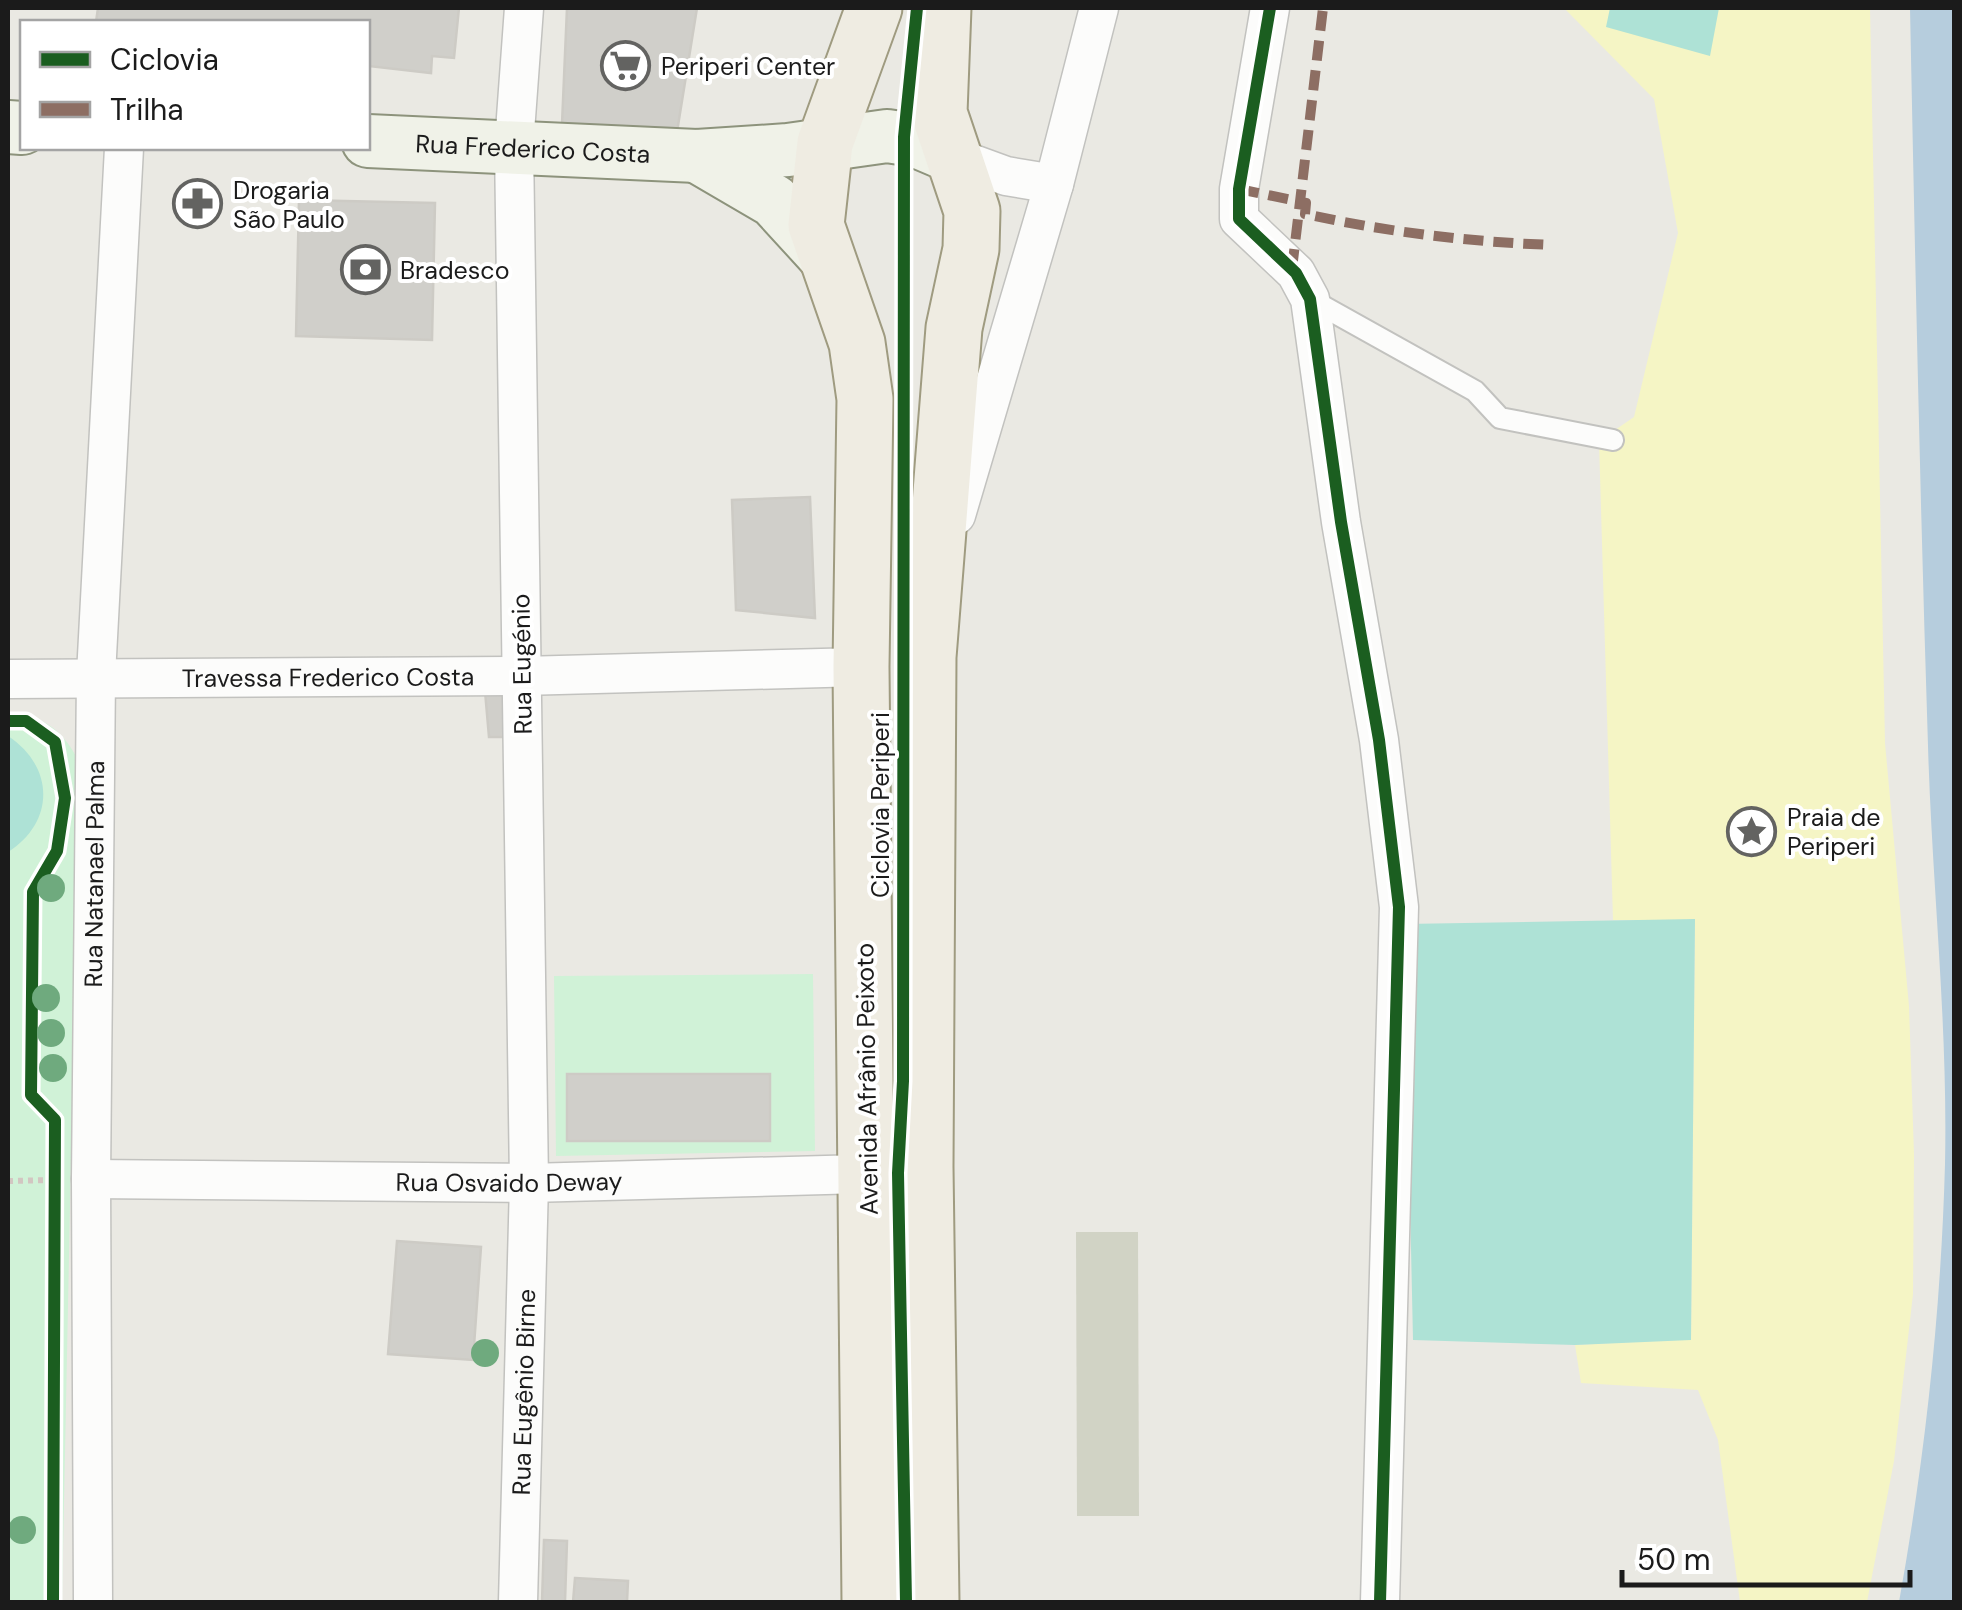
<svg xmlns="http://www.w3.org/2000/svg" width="1962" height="1610" font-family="'DM Sans',sans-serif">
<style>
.construction{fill:#d1d3c5}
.sand{fill:#f5f5c5}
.park{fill:#d0f2d7}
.pitch{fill:#aee2d6}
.water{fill:#b6cddd}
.building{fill:#d0cfca;stroke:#cdcbc5;stroke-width:2.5}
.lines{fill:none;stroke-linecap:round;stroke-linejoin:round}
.lane-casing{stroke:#c2c2bf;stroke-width:24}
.street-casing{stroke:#c2c2bf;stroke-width:41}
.secondary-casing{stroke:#8d937c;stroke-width:56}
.primary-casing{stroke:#9f9b80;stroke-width:59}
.path{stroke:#d2c6c1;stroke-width:6;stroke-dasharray:5 5;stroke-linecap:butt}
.lane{stroke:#fcfcfb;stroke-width:20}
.street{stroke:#fcfcfb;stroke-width:38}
.secondary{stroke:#f0f2e8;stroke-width:52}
.primary{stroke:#efece2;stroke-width:55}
.quiet{stroke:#8d6e63;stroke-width:10;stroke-dasharray:20 10;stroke-linecap:butt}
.cycleway-casing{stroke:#fff;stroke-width:19}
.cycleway{stroke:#1b5e20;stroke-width:12}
.tree{fill:#6faa7e}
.labels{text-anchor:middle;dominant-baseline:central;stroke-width:8;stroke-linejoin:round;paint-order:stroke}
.poi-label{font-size:25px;fill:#1b1b1b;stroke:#fff;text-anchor:start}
.street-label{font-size:25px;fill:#1b1b1b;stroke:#fff}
</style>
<rect width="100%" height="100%" fill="#eae9e3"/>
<path class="construction" d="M1076 1232H1138L1139 1516H1077Z"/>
<path class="sand" d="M1564 8H1870L1885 743 1909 1006 1914 1154 1913 1294 1894 1461 1867 1602H1740L1718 1440 1698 1390 1581 1383 1575 1345 1691 1339 1695 920H1613L1599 441 1634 417 1678 233 1654 99Z"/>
<path class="park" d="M8 714C43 714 64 731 79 762L62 1602H8Z
M813 974 815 1151 556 1156 554 976Z"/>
<path class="pitch" d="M1610 8H1719L1710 56 1606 27Z
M8 736C55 767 55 822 8 852Z
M1695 919 1691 1340 1575 1345 1413 1340 1404 924Z"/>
<path class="water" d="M1910 8H1954V1602H1899C1925 1458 1941 1311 1945 1164 1948 1024 1932 885 1928 746 1920 500 1915 254 1910 8Z"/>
<path class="building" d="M98 8H459L454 58 432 56 431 73 368 66V22H96Z
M567 8H697L677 132 562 124Z
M299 200 435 203 432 340 296 336Z
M810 497 815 618 736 610 732 500Z
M502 690 512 710 510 737H489L485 691Z
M567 1074H770V1141H567Z
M397 1241 481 1247 473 1360 388 1354Z
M544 1540 567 1541 565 1602H542Z
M575 1578 628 1581 627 1602H573Z"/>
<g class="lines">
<defs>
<path id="lane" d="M1310 299 1475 391 1500 418 1613 440"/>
<g id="street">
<path d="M1270 8 1239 189V219L1296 273 1310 299 1341 522 1379 740 1399 907 1380 1602"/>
<path d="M954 157 1006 176 1054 184"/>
<path d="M956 515 1054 184 1099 8"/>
<path id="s1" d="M8 679 522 676 861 667"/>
<path id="s2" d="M91 1179 529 1183 898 1173 925 1167"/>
<path id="s3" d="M93 1602 91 1179 96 675 124 148"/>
<path id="s4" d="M518 1602 529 1183 514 145 524 8"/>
</g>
<g id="secondary">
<path d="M8 127 22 128"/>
<path id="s5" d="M368 141 697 156 788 150 887 136 914 140 954 157"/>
<path d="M697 156 774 201 827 259"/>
</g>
<path id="primary" d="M870 1602 861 667 865 399 857 343 816 225 825 143 874 8
M931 1602 925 1167 928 657 954 328 971 249 972 211 939 113 943 8"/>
</defs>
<use href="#lane" class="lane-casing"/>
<use href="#street" class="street-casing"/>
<use href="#secondary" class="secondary-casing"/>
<use href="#primary" class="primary-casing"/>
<path class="path" d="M8 1181 55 1180"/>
<use href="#lane" class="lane"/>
<use href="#street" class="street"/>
<use href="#secondary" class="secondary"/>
<use href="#primary" class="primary"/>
<path class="quiet" d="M1239 189 1306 203 1305 214C1387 232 1469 242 1553 245
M1292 269 1323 8"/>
<defs>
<path id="cycleway" d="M1270 8 1239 189V219L1296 273 1310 299 1341 522 1379 740 1399 907 1380 1602
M8 721H26L55 742 65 798 57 851 33 892 31 1095 55 1120 53 1602
M906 1602 898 1173 903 1081 904 137 917 8"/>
</defs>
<use href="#cycleway" class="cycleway-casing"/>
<use href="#cycleway" class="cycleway"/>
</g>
<g class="tree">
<circle cx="51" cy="888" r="14"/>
<circle cx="46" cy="998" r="14"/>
<circle cx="51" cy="1033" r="14"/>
<circle cx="53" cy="1068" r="14"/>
<circle cx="485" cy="1353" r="14"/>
<circle cx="22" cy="1530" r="14"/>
</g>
<defs>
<symbol id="supermarket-ring" viewBox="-11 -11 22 22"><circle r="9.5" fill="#fff" stroke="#636361" stroke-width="1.5"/><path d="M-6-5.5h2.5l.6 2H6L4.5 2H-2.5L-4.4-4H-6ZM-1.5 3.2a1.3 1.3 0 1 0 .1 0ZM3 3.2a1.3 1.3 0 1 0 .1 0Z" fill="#636361"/></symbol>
<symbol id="pharmacy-ring" viewBox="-11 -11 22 22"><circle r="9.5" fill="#fff" stroke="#636361" stroke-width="1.5"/><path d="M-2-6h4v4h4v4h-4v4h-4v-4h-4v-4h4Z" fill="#636361"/></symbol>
<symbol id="bank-ring" viewBox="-11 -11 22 22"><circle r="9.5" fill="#fff" stroke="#636361" stroke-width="1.5"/><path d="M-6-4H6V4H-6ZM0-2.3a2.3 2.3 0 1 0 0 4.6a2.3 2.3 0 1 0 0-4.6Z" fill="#636361"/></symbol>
<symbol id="sight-ring" viewBox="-11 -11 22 22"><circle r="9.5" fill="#fff" stroke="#636361" stroke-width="1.5"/><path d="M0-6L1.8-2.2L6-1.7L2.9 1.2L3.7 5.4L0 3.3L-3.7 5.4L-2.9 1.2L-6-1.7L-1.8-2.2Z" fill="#636361"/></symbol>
</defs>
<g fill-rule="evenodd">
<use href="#supermarket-ring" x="598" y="38" width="55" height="55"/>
<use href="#pharmacy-ring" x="170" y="176" width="55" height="55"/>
<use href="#bank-ring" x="338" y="242" width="55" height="55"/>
<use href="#sight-ring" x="1724" y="804" width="55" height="55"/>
</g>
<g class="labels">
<g class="poi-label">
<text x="661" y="66">Periperi Center</text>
<text x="233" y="190">Drogaria<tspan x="233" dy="29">São Paulo</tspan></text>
<text x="400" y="270">Bradesco</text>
<text x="1787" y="817">Praia de<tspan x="1787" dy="29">Periperi</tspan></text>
</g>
<g class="street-label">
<text stroke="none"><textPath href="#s5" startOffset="165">Rua Frederico Costa</textPath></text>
<text transform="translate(522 664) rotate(-91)">Rua Eugénio</text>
<text stroke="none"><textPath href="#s1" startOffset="320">Travessa Frederico Costa</textPath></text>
<text transform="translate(880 805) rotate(-90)">Ciclovia Periperi</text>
<text stroke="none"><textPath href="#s3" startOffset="728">Rua Natanael Palma</textPath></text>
<text transform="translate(867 1079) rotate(-91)">Avenida Afrânio Peixoto</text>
<text stroke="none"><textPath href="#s2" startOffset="418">Rua Osvaido Deway</textPath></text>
<text stroke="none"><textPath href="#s4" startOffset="210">Rua Eugênio Birne</textPath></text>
</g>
</g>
<rect width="1962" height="1610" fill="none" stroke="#1b1b1b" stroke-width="20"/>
<rect x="20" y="20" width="350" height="130" fill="#ffffff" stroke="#a4a4a4" stroke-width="2.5"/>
<rect x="40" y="52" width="50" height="15" fill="#1b5e20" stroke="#a4a4a4" stroke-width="2.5"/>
<text x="110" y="70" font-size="30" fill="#1b1b1b">Ciclovia</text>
<rect x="40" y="102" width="50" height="15" fill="#8d6e63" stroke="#a4a4a4" stroke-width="2.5"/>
<text x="110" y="120" font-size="30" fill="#1b1b1b">Trilha</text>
<path d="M1622 1570v15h288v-15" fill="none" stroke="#1b1b1b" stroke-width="5"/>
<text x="1637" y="1570" font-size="30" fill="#1b1b1b" stroke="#ffffff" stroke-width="8" paint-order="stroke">50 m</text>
</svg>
